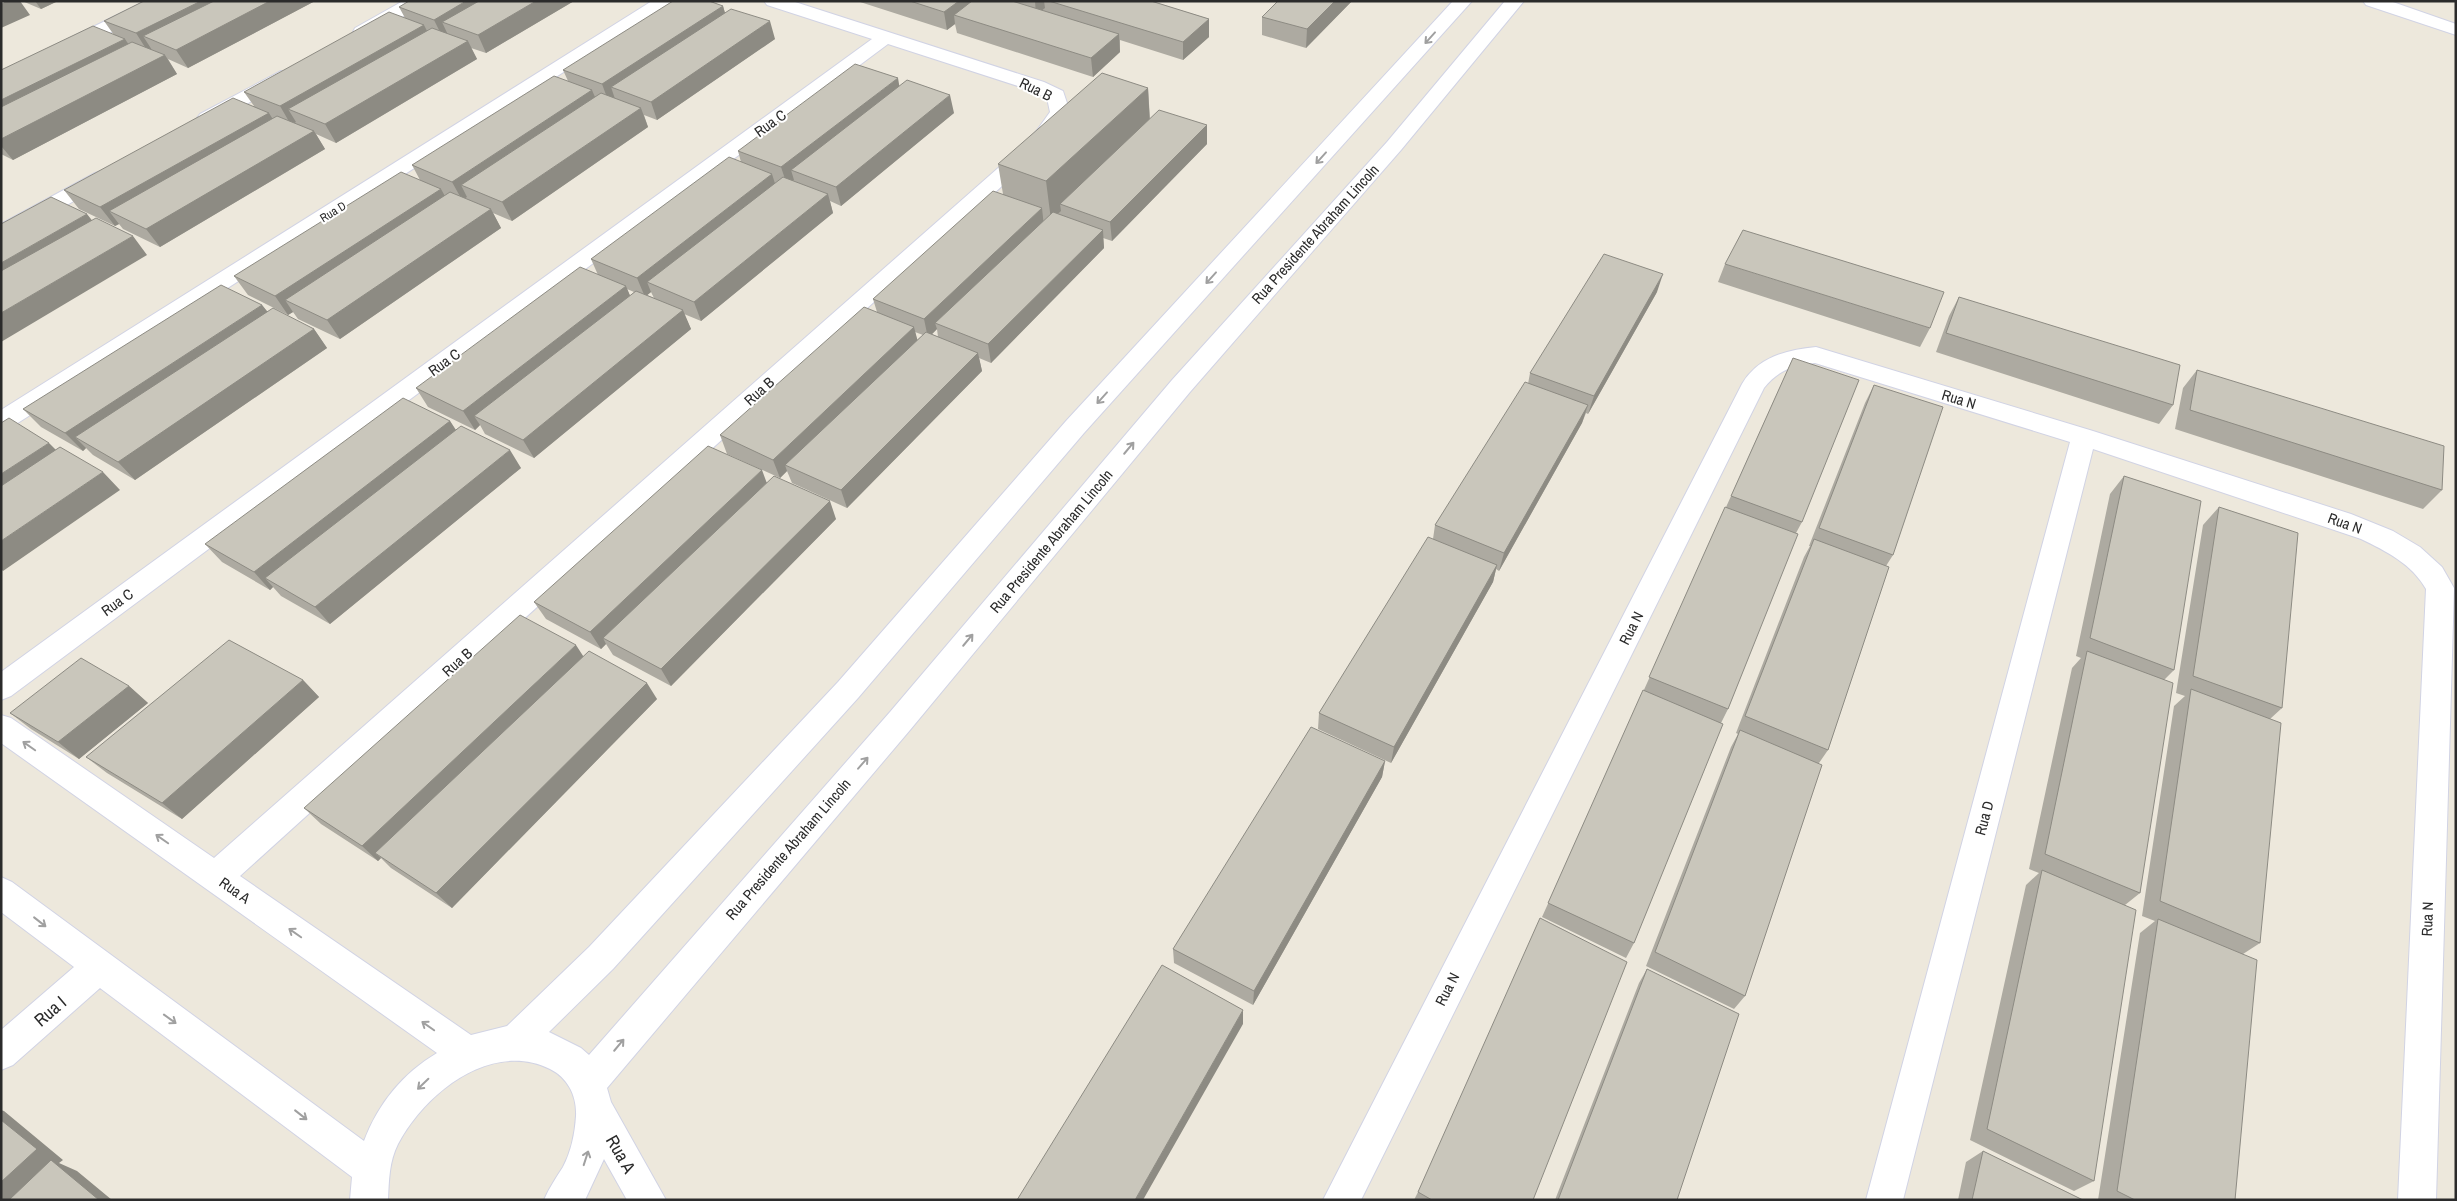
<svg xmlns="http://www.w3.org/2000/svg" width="2457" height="1201" font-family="'Archivo Narrow',sans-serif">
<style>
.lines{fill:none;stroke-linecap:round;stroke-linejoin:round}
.minor-casing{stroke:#d1d3e4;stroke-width:2}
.minor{fill:#fff;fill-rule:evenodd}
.wall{fill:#adaaa1;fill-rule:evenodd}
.shaded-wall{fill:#8d8b83}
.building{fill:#c9c6bb;stroke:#8d8b83}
.oneway{stroke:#a0a0a0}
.labels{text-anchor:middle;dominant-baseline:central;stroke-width:4;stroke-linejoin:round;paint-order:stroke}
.far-street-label{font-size:12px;fill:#2b2b2b;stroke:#fff}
.street-label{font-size:15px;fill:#2b2b2b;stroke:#fff}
.near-street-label{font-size:18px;fill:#2b2b2b;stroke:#fff}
</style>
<rect width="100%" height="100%" fill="#ede8dc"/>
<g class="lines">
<defs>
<path id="minor" d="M146 1H170L167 5 1 86V72Z
M403 1H426L423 5 369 36H355L353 32 355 28Z
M652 1H674L10 428 1 431V410Z
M764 1H792L1044 82 1063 91 1070 112 1044 148 240 876 471 1035 507 1026 589 947 838 682 1066 421 1453 1H1472L1084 433 858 698 613 969 549 1032 581 1048 589 1055 890 712 1172 380 1387 142 1505 1H1524L1401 150 1190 392 910 730 607 1088 611 1102 666 1200H627L604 1159 585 1200H544C549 1188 556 1178 563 1167 571 1152 575 1133 576 1116 577 1096 568 1078 550 1069 491 1040 425 1093 398 1144 389 1162 389 1180 388 1200H350L352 1177 100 988 13 1065 1 1070V1030L74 967 1 912V877L12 882 364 1141C378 1104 403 1073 437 1053L1 743V715L11 718 214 858 1030 140 1050 112 1047 98 1030 90 888 44 11 696 1 700V672L872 39 767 5Z
M2363 1H2390L2456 24V35L2366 5Z
M281 71 288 73 291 77 288 81 214 122 207 124 200 122 197 118 200 114Z
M102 171 109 173 112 177 109 181 9 238 1 240V224L95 173Z
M1816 347 2093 431 2351 514 2393 531 2420 547 2442 567 2454 588 2436 1200H2398L2426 589C2412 564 2386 551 2361 539L2093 449 1903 1200H1866L2070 442 1815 363C1794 365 1778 370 1764 388L1361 1200H1323L1742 384C1758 357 1786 350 1816 347Z"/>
</defs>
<use href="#minor" class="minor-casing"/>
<use href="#minor" class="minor"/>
</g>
<path class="wall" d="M22 1H58L41 9Z
M144 1H315L188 68 168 59 177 74 13 160 1 154V70L114 35 104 21Z
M574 1 486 53 471 48 477 59 336 143 316 134 325 149 160 247 123 229 119 224 115 226 79 209 64 190 254 106 244 92 405 18 399 7Z
M857 1H1151L1209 19V37L1183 60 1120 40V52L1093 77 957 33 955 24 947 30Z
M1278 1H1352L1306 48 1262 35V17Z
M723 6 725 13 775 39 657 120 644 115 648 127 512 221 493 213 501 228 340 339 298 319 293 312 288 315 248 295 234 276 420 180 412 165 568 81 563 70Z
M899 86 954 113 841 206 830 201 833 213 701 321 684 314 691 329 534 458 485 434 480 425 475 430 428 407 416 388 598 275 591 259 741 162 738 151ZM627 289 634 292 630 296ZM651 292 654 298 647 295Z
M1148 88 1150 119 1207 125V144L1112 241 1103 238 1104 248 991 363 979 358 982 371 847 508 792 483 787 471 780 478 727 454 720 435 877 312 873 299 1003 194 998 164ZM937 329 938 337 932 334ZM915 332 923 335 917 340Z
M1725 264 1930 328 1920 347 1718 282Z
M1657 292 1588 414 1586 413 1582 423 1499 571 1496 569 1493 582 1391 763 1318 729 1319 713 1433 539 1435 525 1528 384 1530 373Z
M1959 297 2173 405 2159 424 1936 352 1949 316Z
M262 305 267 311 314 329 327 348 135 480 93 455 86 448 83 451 41 427 23 409Z
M1793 358 1802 522 1796 533 1728 709 1721 723 1634 943 1626 958 1542 917Z
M2197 370 2442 490 2423 509 2175 429 2183 388Z
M1874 385 1893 555 1886 566 1828 750 1819 763 1745 996 1734 1009 1646 966 1731 747 1738 734 1736 733 1804 557 1810 546H1809L1865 403Z
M450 421 456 430 521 468 330 624 281 596 273 587 270 590 222 562 205 544Z
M2124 476 2174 670 2164 680 2140 893 2125 905 2094 1181 2074 1191 1970 1140 2026 885 2039 873 2029 869 2072 668 2081 658 2076 656 2110 494Z
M767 482 836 519 671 686 613 655 606 644 601 649 546 619 534 602Z
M2219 507 2282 708 2270 719 2260 943 2243 954 2235 1200H2098L2140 933 2155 921 2142 916 2174 706 2185 696 2176 693 2203 525Z
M584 656 657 699 452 908 391 868 381 858 378 861 321 824 304 808Z
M303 680 319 697 182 819 107 773 86 757Z
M129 686 148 703 79 759 31 729 10 713Z
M1385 761 1382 777 1253 1005 1174 963 1173 949Z
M1647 969 1677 1200H1555L1639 983Z
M1983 1151 2083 1200H1958L1966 1162Z
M1418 1192 1533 1200H1414Z"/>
<path class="shaded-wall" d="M6 1H20L30 15 1 28V4Z
M35 1H58L41 9Z
M201 1H248L143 36 152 50 148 52 136 33Z
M270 1H315L188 68 176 50Z
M466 1H506L442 22 448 35 443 38 434 20Z
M536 1H574L486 53 478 35Z
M959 1H976L954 15 955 24 947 30 944 12Z
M1035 1H1044L1045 8 1036 15Z
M1335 1H1352L1306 48 1307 29Z
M723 6 728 24 611 87 615 99 609 103 602 84Z
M1209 19V37L1183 60V42Z
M770 21 775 39 657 120 651 102Z
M424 25 433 43 288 109 296 122 291 125 280 106Z
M1119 34 1120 52 1093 77 1091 58Z
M125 39 137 57 1 126V100Z
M468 41 477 59 336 143 325 124Z
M165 55 177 74 13 160 1 146V139Z
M898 78 901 96 791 170 794 180 787 185 781 167Z
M1148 88 1150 126 1060 204 1061 211 1051 220 1046 181Z
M592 90 600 109 461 185 467 197 462 200 452 182Z
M950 95 954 113 841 206 836 187Z
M641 108 648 127 512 221 502 202Z
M269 113 280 131 109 211 119 224 115 226 100 207Z
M1207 125V144L1112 241 1110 222Z
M314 131 325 149 160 247 146 229Z
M772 174 778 193 647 282 651 292 645 297 637 278Z
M441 189 451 207 285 300 293 312 288 315 275 296Z
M828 194 833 213 701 321 694 302Z
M1042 208 1044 227 935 323 937 329 928 338 924 319Z
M491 209 501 228 340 339 327 320Z
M87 214 102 233 1 291V263Z
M1103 230 1104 248 991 363 988 344Z
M133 236 147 255 1 342V313Z
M1663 274 1657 292 1588 414 1594 396Z
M626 286 634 305 474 416 480 425 475 430 463 411Z
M262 305 276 323 75 437 86 448 83 451 65 433Z
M683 310 691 329 534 458 523 440Z
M914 327 919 346 785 465 787 471 780 478 773 460Z
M314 329 327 348 135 480 118 462Z
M978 353 982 371 847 508 841 490Z
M1588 405 1582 423 1499 571 1504 553Z
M450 421 462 440 265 578 273 587 270 590 254 572Z
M49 443 67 461 1 504V474Z
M510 450 521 468 330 624 315 607Z
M762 470 769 489 603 638 606 644 601 649 590 632Z
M103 472 120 490 3 571 1 569V541Z
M830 501 836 519 671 686 661 669Z
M1497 565 1493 582 1391 763 1394 747Z
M576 645 587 662 375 853 381 858 378 861 362 846Z
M303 680 319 697 182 819 162 803Z
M647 683 657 699 452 908 436 893Z
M129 686 148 703 79 759 58 742Z
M1385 761 1382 777 1253 1005 1254 991Z
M1243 1010V1024L1143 1200H1135Z
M1 1110 4 1111 63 1160 59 1163 77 1171 112 1200H1Z"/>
<path class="building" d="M144 1H201L136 33 104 21Z
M214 1H270L176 50 143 36Z
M409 1H466L434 20 399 7Z
M479 1H536L478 35 442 22Z
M673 1H709L723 6 602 84 563 70Z
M910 1H959L944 12Z
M972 1H1012L1119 34 1091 58 954 15Z
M1049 1H1151L1209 19 1183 42Z
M1278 1H1335L1307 29 1262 17Z
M731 9 770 21 651 102 611 87Z
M389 12 424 25 280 106 244 92Z
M93 26 125 39 1 100V70Z
M432 28 468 41 325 124 288 109Z
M132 42 165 55 1 139V107Z
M855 64 898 78 781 167 738 151Z
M1102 73 1148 88 1046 181 998 164Z
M554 76 592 90 452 182 412 165Z
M907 80 950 95 836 187 791 170Z
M601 93 641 108 502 202 461 185Z
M233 98 269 113 100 207 64 190Z
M1159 110 1207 125 1110 222 1060 204Z
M277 116 314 131 146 229 109 211Z
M729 157 772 174 637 278 591 259Z
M401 172 441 189 275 296 234 276Z
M783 177 828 194 694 302 647 282Z
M993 191 1042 208 924 319 873 299Z
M450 192 491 209 327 320 285 300Z
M51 197 87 214 1 263V224Z
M1053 212 1103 230 988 344 935 323Z
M96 218 133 236 1 313V271Z
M1743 230 1944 292 1930 328 1725 264Z
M1604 254 1663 274 1594 396 1530 373Z
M580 267 626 286 463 411 416 388Z
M221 285 262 305 65 433 23 409Z
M636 291 683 310 523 440 474 416Z
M1959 297 2180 365 2173 405 1946 333Z
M864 307 914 327 773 460 720 435Z
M273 308 314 329 118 462 75 437Z
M926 332 978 353 841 490 785 465Z
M1793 358 1859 380 1802 522 1731 496Z
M2197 370 2444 446 2442 490 2190 410Z
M1525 382 1588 405 1504 553 1435 525Z
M1874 385 1943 407 1893 555 1819 528Z
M403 398 450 421 254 572 205 544Z
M9 418 49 443 1 474V423Z
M461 426 510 450 315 607 265 578Z
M708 446 762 470 590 632 534 602Z
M60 447 103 472 1 541V486Z
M774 476 830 501 661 669 603 638Z
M2124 476 2201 501 2174 670 2090 638Z
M1725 507 1798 534 1728 709 1649 677Z
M2219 507 2298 533 2282 708 2193 676Z
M1428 537 1497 565 1394 747 1319 713Z
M1814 539 1889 567 1828 750 1745 716Z
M520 615 576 645 362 846 304 808Z
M229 640 303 680 162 803 86 757Z
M589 651 647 683 436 893 375 853Z
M2087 651 2173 683 2140 893 2045 854Z
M81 658 129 686 58 742 10 713Z
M2191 689 2281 723 2260 943 2160 901Z
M1643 690 1723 724 1634 943 1548 903Z
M1311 727 1385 761 1254 991 1173 949Z
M1740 730 1822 765 1745 996 1655 952Z
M2042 870 2136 910 2094 1181 1987 1129Z
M1540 918 1627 962 1533 1200H1432L1418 1192Z
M2158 919 2257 960 2235 1200H2135L2117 1191Z
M1162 965 1243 1010 1135 1200H1017Z
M1647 969 1739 1014 1677 1200H1558Z
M1 1120 37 1149 1 1182Z
M1983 1151 2083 1200H1972Z
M51 1160 99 1200H9Z"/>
<defs><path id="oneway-shaft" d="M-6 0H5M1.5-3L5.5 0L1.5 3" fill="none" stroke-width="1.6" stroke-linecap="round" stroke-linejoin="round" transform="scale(1.25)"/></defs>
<g class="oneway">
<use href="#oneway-shaft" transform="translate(1430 38) rotate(132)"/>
<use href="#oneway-shaft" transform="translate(1321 158) rotate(132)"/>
<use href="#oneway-shaft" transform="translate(1211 278) rotate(132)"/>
<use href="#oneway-shaft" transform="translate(1102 398) rotate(132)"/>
<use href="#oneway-shaft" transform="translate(1129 448) rotate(-50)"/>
<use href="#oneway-shaft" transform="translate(968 640) rotate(-50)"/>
<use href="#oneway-shaft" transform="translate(29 746) rotate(-145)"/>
<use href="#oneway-shaft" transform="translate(863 763) rotate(-49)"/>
<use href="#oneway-shaft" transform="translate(162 839) rotate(-145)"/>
<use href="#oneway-shaft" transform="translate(40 922) rotate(38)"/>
<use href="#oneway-shaft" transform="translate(295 933) rotate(-145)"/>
<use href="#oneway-shaft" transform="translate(170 1019) rotate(36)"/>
<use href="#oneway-shaft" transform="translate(428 1026) rotate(-145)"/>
<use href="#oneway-shaft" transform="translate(619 1045) rotate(-50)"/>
<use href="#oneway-shaft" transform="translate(423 1084) rotate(136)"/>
<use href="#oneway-shaft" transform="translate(301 1115) rotate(38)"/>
<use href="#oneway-shaft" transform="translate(586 1158) rotate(-72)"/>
</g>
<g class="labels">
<g class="far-street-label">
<text transform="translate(333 212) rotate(-32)">Rua D</text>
</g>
<g class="street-label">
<text transform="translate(1036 89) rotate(26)">Rua B</text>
<text transform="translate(770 123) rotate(-36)">Rua C</text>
<text transform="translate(1315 234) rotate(-48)">Rua Presidente Abraham Lincoln</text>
<text transform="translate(444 362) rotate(-36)">Rua C</text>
<text transform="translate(759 391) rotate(-42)">Rua B</text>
<text transform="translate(1959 399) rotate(17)">Rua N</text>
<text transform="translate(2345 523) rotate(20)">Rua N</text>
<text transform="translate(1051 541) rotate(-50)">Rua Presidente Abraham Lincoln</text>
<text transform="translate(117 602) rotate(-36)">Rua C</text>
<text transform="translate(1631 628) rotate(-63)">Rua N</text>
<text transform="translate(457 662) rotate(-42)">Rua B</text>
<text transform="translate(1984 818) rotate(-75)">Rua D</text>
<text transform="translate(788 849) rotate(-49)">Rua Presidente Abraham Lincoln</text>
<text transform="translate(235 890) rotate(35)">Rua A</text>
<text transform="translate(2427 919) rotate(-88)">Rua N</text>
<text transform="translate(1447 989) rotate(-63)">Rua N</text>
</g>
<g class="near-street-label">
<text transform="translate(50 1011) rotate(-41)">Rua I</text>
<text transform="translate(621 1154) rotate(60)">Rua A</text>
</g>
</g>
<rect width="2457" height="1201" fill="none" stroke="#2b2b2b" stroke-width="5"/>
</svg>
